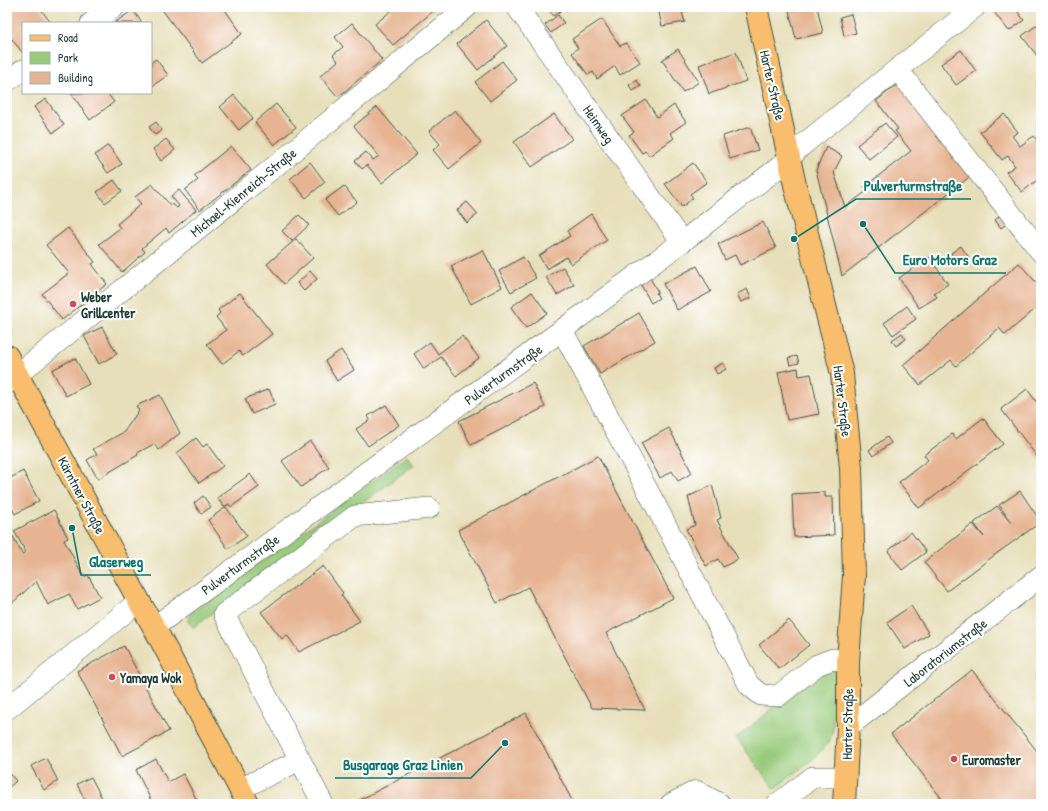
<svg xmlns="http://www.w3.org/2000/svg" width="1048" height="811" font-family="'Patrick Hand',sans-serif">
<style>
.green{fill:#9acb7b;stroke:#5c8458}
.building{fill:#e6b492}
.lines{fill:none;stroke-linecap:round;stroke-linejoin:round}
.minor-casing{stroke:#3d5548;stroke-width:22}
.major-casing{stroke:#3d5548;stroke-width:24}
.minor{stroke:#fff;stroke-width:21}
.major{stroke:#f9be6d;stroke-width:22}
.poi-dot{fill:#d1495b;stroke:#fff;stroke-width:1.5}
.labels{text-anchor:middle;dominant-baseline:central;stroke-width:4;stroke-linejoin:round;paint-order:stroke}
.street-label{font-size:14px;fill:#1f3d34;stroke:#fff}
.poi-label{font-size:14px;font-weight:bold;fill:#1f3d34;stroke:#fff;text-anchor:start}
.leader{fill:none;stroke:#0f766e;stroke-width:1.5}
.callout-dot{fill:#0f766e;stroke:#fff;stroke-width:1.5}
.callout-label{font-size:15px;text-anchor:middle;font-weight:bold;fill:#0f766e;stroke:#fff;stroke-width:4;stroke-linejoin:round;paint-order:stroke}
</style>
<rect width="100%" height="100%" fill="#fff"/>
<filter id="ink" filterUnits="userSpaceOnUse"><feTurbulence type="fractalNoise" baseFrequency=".025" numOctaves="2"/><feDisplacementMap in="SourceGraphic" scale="8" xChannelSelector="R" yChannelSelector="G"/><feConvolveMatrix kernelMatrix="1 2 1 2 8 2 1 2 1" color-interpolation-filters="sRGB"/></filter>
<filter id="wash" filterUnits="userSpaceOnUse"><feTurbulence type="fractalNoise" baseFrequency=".012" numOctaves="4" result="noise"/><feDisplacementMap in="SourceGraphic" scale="16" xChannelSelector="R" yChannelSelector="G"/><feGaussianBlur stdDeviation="0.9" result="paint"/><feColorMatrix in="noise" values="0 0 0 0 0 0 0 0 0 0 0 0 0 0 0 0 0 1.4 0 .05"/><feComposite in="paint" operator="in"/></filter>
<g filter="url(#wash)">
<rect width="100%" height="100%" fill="#e7dfb9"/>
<path class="green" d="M407 456 414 465 193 627 188 621 190 614Z
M829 667 835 671 833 729 828 743 815 757 775 789 736 738 823 669Z"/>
<g id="blocks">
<path class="building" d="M7 7H39L51 23H23V51L22 52 7 33Z
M63 7H82L77 10Z
M160 7H217L219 10 223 7 242 34 202 63Z
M388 7H438L393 45 375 24 391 11Z
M546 7H565L554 16Z
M660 7H695L696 9 682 12 685 22 662 26 659 12H661Z
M805 7H817L823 33 796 39 789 11Z
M998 7H1014L1024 20 1009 31 993 11Z
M133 10 142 23H114Z
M851 14 856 33 844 36 840 17Z
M558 15 564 23 551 33 545 25Z
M602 19 620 46 626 43 640 62 620 75 615 66 597 79 593 72 588 75 572 53 578 48 572 39Z
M486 20 507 46 478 70 457 44Z
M1041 22V61L1022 36Z
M352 23 382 60 338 97 320 76 338 61 333 55 343 47 335 37Z
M678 49 699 82 683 92 662 60Z
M961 50 976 71 956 85 941 64Z
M736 52 746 81 709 94 699 65Z
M156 59 168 75 151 87V63Z
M502 61 517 80 490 101 475 82Z
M636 80 641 86 633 91 629 85Z
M899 83 972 175 842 276 816 170 826 147 842 156 834 172 845 207 867 191 864 187 911 151 895 131 898 129 876 101Z
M71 93H107L114 102 90 120Z
M234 95 253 118 239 130 220 107Z
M46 99 64 125 53 133 34 107Z
M646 100 657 117 674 105 686 122 670 133 674 138 649 156 646 151 642 153 629 135 634 132 622 116Z
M276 104 296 127 274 145 255 122Z
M377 107 417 154 382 183 367 165 362 169 355 161 366 152 373 160 379 156 354 126Z
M455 110 481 143 449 169 433 150 440 144 429 131Z
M554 114 572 139 532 167 514 142Z
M1004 114 1018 132 1012 136 1020 146 1034 136 1041 146V177L1022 192 1006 172 1015 166 1008 156 1002 160 980 132Z
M156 122 162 130 155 135 149 127Z
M885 123 897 137 869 159 857 145Z
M750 127 758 150 730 159 723 136Z
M166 139 175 150 161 161 153 149Z
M108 145 122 164 108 173 95 155Z
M231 146 251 170 200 210 185 190 198 180 194 176Z
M310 162 325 182 306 198 290 179Z
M693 163 707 182 690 194 693 198 682 207 665 184Z
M114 180 122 191 105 203 97 192Z
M152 184 170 205 172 204 177 208 179 206 171 196 179 190 196 210 169 233 166 228 142 248 145 252 122 272 99 244 120 228 117 224 141 204 135 197Z
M344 186 357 202 338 216 325 200Z
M467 202 478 214 467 223 457 210Z
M591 214 607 240 571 264 566 257 547 269 539 256 570 236 567 231Z
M1002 214 1008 223 1001 228 995 220Z
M299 215 309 225 292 241 282 231Z
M763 222 776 248 740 265 735 255 725 260 718 244Z
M68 228 95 262 92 264 107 284 62 320 42 294 69 273 46 245Z
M296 239 313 258 284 284 267 264Z
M961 246 969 258 959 265 951 253Z
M483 250 502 287 471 304 451 266Z
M523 257 536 278 511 292 499 271Z
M929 257 948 284 934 293 937 297 919 308 899 278Z
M1019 263 1041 288V304L1005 335 999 328 956 366 951 360 920 385 903 365Z
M697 266 711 292 677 310 663 284Z
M563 267 574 285 557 295 546 277Z
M310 271 317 279 304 291 297 283Z
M650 278 658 292 656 293 659 298 651 303 641 285Z
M747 289 751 298 741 302 737 294Z
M532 292 547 313 526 328 511 307Z
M240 293 272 334 243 356 239 351 222 364 207 344 226 330 216 317 220 313 218 310Z
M907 306 916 319 893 335 884 323Z
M639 313 655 341 600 374 584 346Z
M102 327 117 354 99 364 84 336Z
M902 333 906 339 896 346 892 340Z
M462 336 479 358 456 376 441 357 424 369 414 354 430 342 438 354Z
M341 350 354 370 337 381 325 361Z
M797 356 799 363 790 365 788 358Z
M75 358 89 384 66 396 52 370Z
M723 363 726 369 717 374 714 368Z
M798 368 799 376 811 374 819 414 787 420 778 372Z
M533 383 545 407 471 445 459 421Z
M269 389 275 404 252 414 245 399Z
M1027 389 1041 408V462L1001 409Z
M160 395 180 433 159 450 154 444 137 453 138 455 98 479 87 460 97 454 93 449 124 432 139 410 136 406Z
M386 405 399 425 368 446 356 429 370 420 368 416Z
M983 418 1003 444 919 508 899 482 928 460 924 455 952 434 956 439Z
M669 428 692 473 678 481 672 471 660 478 641 443Z
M887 437 891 443 873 456 869 450Z
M196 438 203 447 207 444 223 466 199 483 177 453Z
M310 441 329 467 301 487 282 461Z
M598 456 673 598 606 633 645 710 592 708 528 587 497 603 458 530Z
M23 471 39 501 15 514 7 499V480Z
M250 474 259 487 231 507 229 504 224 507 217 498Z
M712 485 721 518 717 520 738 559 723 567 718 559 706 566 686 529 695 525 688 497Z
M1020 491 1041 522 996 554 947 591 924 562 973 524 984 537 974 523 997 506 1011 523 999 505Z
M825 492V497H833L834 535 794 537 792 494Z
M203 496 211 507 201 514 194 503Z
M226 507 247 536 228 549 208 520Z
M54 510 68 538 64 540 84 577 88 575 100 597 77 609 69 594 48 605 36 581 7 608V565L8 564 7 561V539L13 536 22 554 26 552 14 531Z
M911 532 926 552 902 570 888 551Z
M323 566 343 593 341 595 360 621 299 652 287 635 282 639 261 612Z
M911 606 929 634 905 649 887 622Z
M789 620 809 645 779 669 759 645Z
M124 646 169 731 122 756 77 671Z
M972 670 1041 756V804H946L891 734Z
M526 713 574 804H352Z
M46 758 58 781 44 790 31 766Z
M156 759 168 782 183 774 199 804H153L136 770Z
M7 770 16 781 7 789Z
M91 777 105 804H87L77 784Z"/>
</g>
</g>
<g filter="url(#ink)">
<use href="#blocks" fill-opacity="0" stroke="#3d5548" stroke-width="1"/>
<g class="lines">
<defs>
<path id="minor" d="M517 7 682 242
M91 23 114 7
M898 70 1041 252
M7 81 23 70
M562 330 657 508 749 685 761 695 778 696 817 665 833 659 848 661
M7 383 279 163 467 7
M154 627 562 330 682 242 778 168 790 158 800 147 975 7
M7 709 139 601
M848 727 1041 576
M240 789 300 760
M323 804 224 614 355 516 429 508
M671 804 696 791 720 804
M777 804 813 777H846"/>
<path id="major" d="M756 7 795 185 842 374 851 468 854 575 848 661V727L844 804
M7 356 139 601 154 627 248 804"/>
</defs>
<use href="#minor" class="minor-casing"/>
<use href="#major" class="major-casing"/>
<use href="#minor" class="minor"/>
<use href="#major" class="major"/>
</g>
</g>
<g class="poi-dot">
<circle cx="73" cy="304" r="4"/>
<circle cx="112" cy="677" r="4"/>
<circle cx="954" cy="759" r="4"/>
</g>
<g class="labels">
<g class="street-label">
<text transform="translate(773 85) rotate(77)">Harter Straße</text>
<text transform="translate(599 124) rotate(55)">Heimweg</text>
<text transform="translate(243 192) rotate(-39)">Michael-Kienreich-Straße</text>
<text transform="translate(503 374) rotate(-36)">Pulverturmstraße</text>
<text transform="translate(843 401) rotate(83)">Harter Straße</text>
<text transform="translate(82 495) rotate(62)">Kärntner Straße</text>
<text transform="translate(240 564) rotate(-36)">Pulverturmstraße</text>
<text transform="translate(945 652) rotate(-38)">Laboratoriumstraße</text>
<text transform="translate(847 724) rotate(-89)">Harter Straße</text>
</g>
<g class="poi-label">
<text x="81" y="296">Weber<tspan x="81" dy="16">Grillcenter</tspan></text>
<text x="120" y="677">Yamaya Wok</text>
<text x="962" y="759">Euromaster</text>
</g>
</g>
<path class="leader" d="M794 239L856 199H971M863 224L895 273H1006M72 528L81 575H151M505 743L471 778H335"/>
<g class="callout-dot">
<circle cx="794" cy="239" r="4"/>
<circle cx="863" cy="224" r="4"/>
<circle cx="72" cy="528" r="4"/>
<circle cx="505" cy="743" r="4"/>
</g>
<g class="callout-label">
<text x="913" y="191">Pulverturmstraße</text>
<text x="950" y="265">Euro Motors Graz</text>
<text x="116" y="567">Glaserweg</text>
<text x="403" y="770">Busgarage Graz Linien</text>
</g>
<rect width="1048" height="811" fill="none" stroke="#fff" stroke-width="24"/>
<rect x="22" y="22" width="130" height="72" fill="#ffffff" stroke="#a5b1ae"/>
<rect x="30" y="35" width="20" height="6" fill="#f9be6d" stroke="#a5b1ae"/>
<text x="58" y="42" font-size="12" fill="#1f3d34">Road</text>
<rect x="30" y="52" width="20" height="12" fill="#9acb7b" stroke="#a5b1ae"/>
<text x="58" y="62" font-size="12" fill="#1f3d34">Park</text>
<rect x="30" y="72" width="20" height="12" fill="#e6b492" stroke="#a5b1ae"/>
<text x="58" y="82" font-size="12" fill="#1f3d34">Building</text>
</svg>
